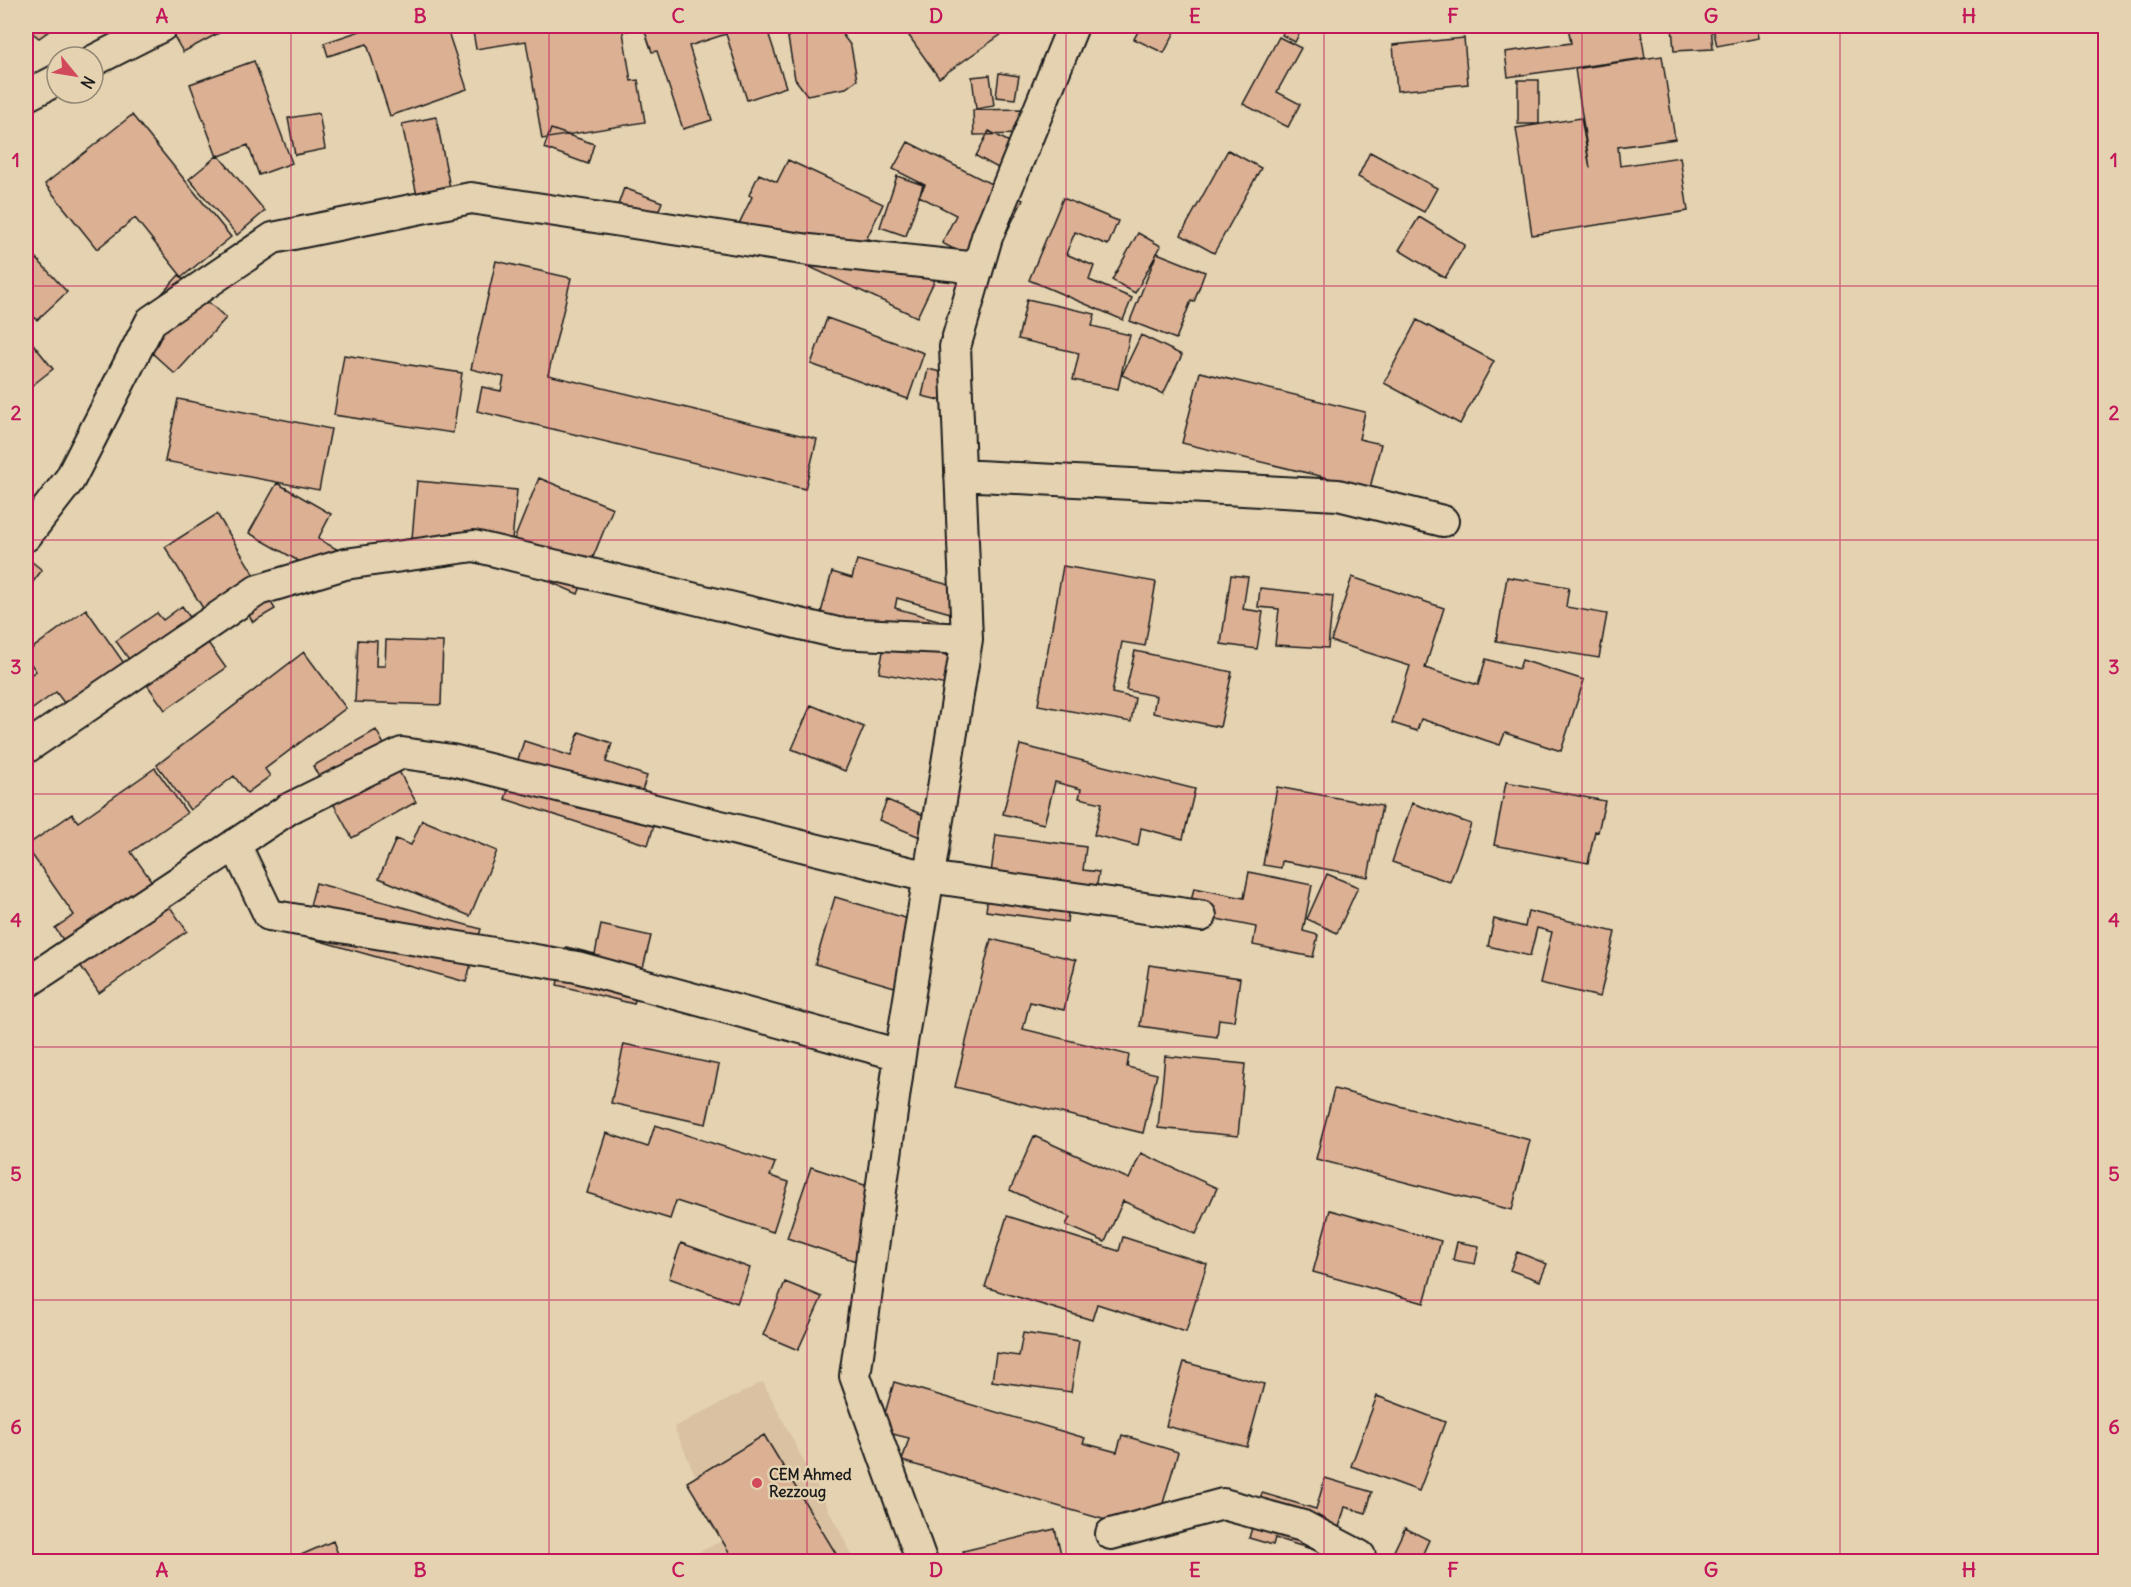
<svg xmlns="http://www.w3.org/2000/svg" width="2131" height="1587" font-family="Delius,sans-serif">
<style>
.built{fill:#d9c1a1}
.building{fill:#dbb093;stroke:#1c1c1c;stroke-width:1.5}
.lines{fill:none;stroke-linecap:round;stroke-linejoin:round}
.minor-casing{stroke:#1c1c1c;stroke-width:34}
.minor{stroke:#e4d2b0;stroke-width:30}
.grid{fill:none;stroke:#c2185b;stroke-width:1.5;stroke-opacity:0.55}
.poi-dot{fill:#d1495b;stroke:#e4d2b0;stroke-width:2}
.labels{text-anchor:middle;dominant-baseline:central;stroke-width:5;stroke-linejoin:round;paint-order:stroke}
.poi-label{font-size:15px;font-weight:bold;fill:#1c1c1c;stroke:#e4d2b0;text-anchor:start}
.neatline{fill:none;stroke:#c2185b;stroke-width:2}
.grid-label{font-size:20px;text-anchor:middle;font-weight:bold;fill:#c2185b}
</style>
<rect width="100%" height="100%" fill="#e4d2b0"/>
<filter id="ink" filterUnits="userSpaceOnUse"><feTurbulence type="fractalNoise" baseFrequency=".0167" numOctaves="2"/><feDisplacementMap in="SourceGraphic" scale="12" xChannelSelector="R" yChannelSelector="G"/><feConvolveMatrix kernelMatrix="1 2 1 2 8 2 1 2 1" color-interpolation-filters="sRGB"/></filter>
<g filter="url(#ink)">
<path class="built" d="M763 1382 855 1561H680L724 1540 674 1427Z"/>
<path class="building" d="M26 26H56L39 38 26 28Z
M168 26H232L183 52Z
M375 26H446L467 89 390 116 367 44 328 56 324 43Z
M472 26H622L631 81 638 80 645 122 542 139 526 41 476 49Z
M625 26H766L786 87 747 100 726 34 689 46 712 120 683 129 657 51 652 52 643 26 627 31Z
M786 26H836L851 46 857 80 846 88 807 95 795 79Z
M902 26H1007L1009 29 939 78Z
M1141 26H1178L1164 53 1134 39Z
M1286 26H1303L1295 42 1282 35Z
M1568 26H1606L1607 29 1640 26 1645 58 1508 77 1505 52 1571 43Z
M1672 26H1711L1713 49 1674 51Z
M1725 26H1757L1759 38 1717 46 1713 28Z
M1279 37 1301 48 1277 92 1300 104 1288 127 1243 104Z
M1464 38 1468 84 1397 91 1393 45Z
M1662 56 1675 139 1618 147 1620 166 1680 157 1688 211 1532 235 1516 128 1581 118 1590 168 1575 69Z
M254 61 292 163 259 175 248 145 217 157 190 84Z
M999 73 1019 76 1015 99 996 97Z
M990 75 994 106 976 109 972 77Z
M1518 80H1539V124H1518Z
M1025 109V134L974 135 973 110Z
M319 113 325 149 295 155 288 118Z
M132 115 231 237 182 277 135 218 97 249 45 184Z
M436 117 452 198 419 205 402 124Z
M551 129 594 144 588 164 544 148Z
M989 131 1031 154 1018 179 976 156Z
M908 142 1023 200 989 267 942 243 956 215 919 196 925 185 893 169Z
M1228 150 1261 168 1214 253 1181 235Z
M1370 152 1437 188 1424 212 1358 177Z
M218 155 265 211 237 235 189 179Z
M788 160 883 204 867 238 939 271 917 317 735 232 752 197 749 195 759 174 777 182Z
M897 176 923 185 906 236 880 227Z
M624 188 662 202 648 239 611 225Z
M1063 198 1118 221 1108 245 1075 232 1066 254 1094 266 1089 280 1132 298 1123 320 1029 280Z
M1419 217 1465 245 1445 278 1399 250Z
M1138 233 1161 246 1135 293 1112 280Z
M26 247 67 292 37 320 26 308Z
M1157 253 1205 272 1194 302 1191 301 1176 339 1130 321Z
M496 261 571 278 548 375 817 439 805 489 477 411 482 387 501 391 504 377 471 369Z
M179 275 226 318 175 374 128 331Z
M1027 299 1095 314 1092 326 1130 335 1118 389 1073 380 1079 353 1018 339Z
M827 318 924 353 908 399 811 364Z
M1417 320 1494 361 1460 424 1384 383Z
M26 335 53 369 29 388 26 383Z
M1141 335 1182 355 1163 394 1122 375Z
M344 355 462 373 453 433 334 415Z
M928 369 958 376 952 403 922 396Z
M1200 372 1365 412 1359 439 1381 444 1370 488 1182 443Z
M178 399 331 429 319 490 165 461Z
M539 478 613 508 578 594 550 582 556 571 509 552Z
M417 481 517 490 510 560 411 550Z
M277 483 331 514 318 539 346 554 332 580 249 533Z
M217 514 275 609 253 622 238 599 209 618 165 547Z
M26 557 42 570 26 591Z
M857 560 968 590 961 616 897 598 895 608 966 628 957 658 819 620 832 572 852 578Z
M1063 566 1156 582 1145 646 1122 642 1112 693 1135 698 1131 722 1038 705Z
M1231 575 1248 577 1243 609 1263 612 1257 649 1221 644Z
M1352 577 1444 608 1425 668 1478 685 1486 659 1519 669 1522 660 1584 680 1561 751 1505 733 1500 745 1421 719 1417 731 1392 723 1410 666 1331 641Z
M1507 577 1569 587 1566 607 1607 614 1599 658 1496 641Z
M1260 588 1333 596 1328 648 1275 645 1279 609 1258 607Z
M182 606 226 668 165 710 116 641 157 613 163 620Z
M86 609 126 666 68 708 56 692 27 713 26 678 36 671 26 657V653Z
M358 640 377 641 376 666H385L386 640 443 642 441 705 355 702Z
M885 641 959 654 953 686 879 673Z
M1135 651 1232 672 1220 727 1153 713 1156 696 1126 690Z
M304 652 346 708 265 769 270 776 247 793 234 776 190 810 157 765Z
M811 705 864 727 845 771 792 749Z
M376 730 416 802 352 838 313 766Z
M579 732 612 743 606 762 647 776 640 796 661 803 648 845 505 799 524 741 571 756Z
M1020 745 1195 789 1183 839 1141 828 1138 846 1094 835 1102 803 1079 798 1081 789 1055 782 1044 824 1003 814Z
M155 768 187 813 131 852 187 931 99 993 55 928 74 915 26 846 72 814 78 822Z
M1506 782 1605 801 1598 832 1595 831 1588 863 1494 845Z
M1277 787 1382 806 1368 877 1282 861 1281 868 1263 865Z
M887 800 950 826 942 846 879 820Z
M1412 803 1471 824 1450 882 1392 862Z
M422 820 497 851 470 916 379 878 396 839 411 845Z
M996 835 1086 847 1083 870 1099 872 1095 896 1070 893 1067 922 986 911Z
M1249 872 1312 885 1303 931 1318 935 1313 957 1253 945 1256 927 1207 917 1190 906 1194 888 1244 898Z
M1327 874 1358 887 1337 933 1307 919Z
M316 883 481 929 466 982 302 936Z
M835 897 925 924 905 990 815 964Z
M1528 911 1615 932 1600 997 1540 983 1552 932 1537 928 1530 956 1488 946 1494 919 1525 927Z
M601 925 651 936 634 1004 557 985 566 947 595 954Z
M991 939 1076 960 1064 1010 1030 1002 1023 1029 1129 1055 1127 1067 1157 1074 1143 1133 955 1087Z
M1149 965 1240 978 1234 1021 1219 1019 1217 1037 1140 1026Z
M624 1044 719 1065 706 1124 611 1103Z
M1165 1056 1245 1064 1238 1136 1158 1128Z
M1334 1089 1530 1140 1512 1210 1316 1159Z
M655 1125 775 1163 770 1176 789 1182 773 1232 676 1201 670 1219 587 1193 606 1133 648 1147Z
M1034 1136 1129 1179 1141 1153 1217 1188 1196 1234 1123 1201 1105 1242 1066 1225 1070 1217 1010 1190Z
M811 1167 888 1193 865 1264 787 1238Z
M1330 1210 1441 1241 1424 1303 1313 1272Z
M1007 1216 1119 1251 1123 1237 1207 1264 1186 1332 1097 1304 1092 1320 985 1287Z
M1457 1242 1479 1246 1475 1264 1453 1260Z
M681 1243 750 1268 737 1303 669 1278Z
M1517 1252 1547 1264 1540 1281 1510 1270Z
M785 1282 822 1297 798 1350 763 1335Z
M1023 1333 1079 1341 1071 1392 992 1381 996 1353 1019 1356Z
M1184 1362 1264 1384 1247 1447 1166 1426Z
M894 1382 1085 1438 1083 1443 1117 1452 1122 1435 1178 1452 1154 1534 902 1461 909 1438 880 1431Z
M1377 1396 1445 1422 1419 1491 1351 1466Z
M764 1435 841 1562H735L687 1482Z
M1325 1478 1372 1492 1366 1513 1345 1507 1331 1555 1275 1538 1273 1545 1249 1538 1262 1493 1316 1509Z
M1405 1528 1429 1540 1419 1562 1394 1551Z
M1055 1529 1063 1562H965L963 1551Z
M333 1541 341 1562H285Z"/>
<g class="lines">
<defs>
<path id="minor" d="M93 61 162 26
M26 96 57 80
M960 475 1338 495 1443 521
M26 536 70 479 151 321 273 238 471 198 809 250 978 268
M26 748 258 590 345 564 474 546 838 633 967 639
M235 844 269 915 577 967 900 1055
M26 983 290 808 402 753 452 760 928 877 1201 916
M1111 1534 1223 1504 1303 1526 1360 1556 1354 1562
M922 1562 855 1376 900 1055 967 639 955 347 987 237 1073 26"/>
</defs>
<use href="#minor" class="minor-casing"/>
<use href="#minor" class="minor"/>
</g>
</g>
<path class="grid" d="M291 26V1562M549 26V1562M807 26V1562M1066 26V1562M1324 26V1562M1582 26V1562M1840 26V1562M26 286H2106M26 540H2106M26 794H2106M26 1047H2106M26 1300H2106"/>
<circle class="poi-dot" cx="757" cy="1483" r="6"/>
<g class="labels">
<g class="poi-label">
<text x="769" y="1474">CEM Ahmed<tspan x="769" dy="17">Rezzoug</tspan></text>
</g>
</g>
<rect width="2131" height="1587" fill="none" stroke="#e4d2b0" stroke-width="66"/>
<g transform="translate(75 75) rotate(120)"><circle r="28" fill="#e4d2b0" stroke="#948975" stroke-width="1.5"/>
<path d="M0-4.5L10 22L0 15L-10 22Z" fill="#d1495b"/>
<text y="-9" font-size="16" font-weight="bold" text-anchor="middle" fill="#1c1c1c">N</text>
</g>
<rect x="33" y="33" width="2065" height="1521" class="neatline"/>
<g class="grid-label">
<text x="162" y="23">A</text>
<text x="420" y="23">B</text>
<text x="678" y="23">C</text>
<text x="936" y="23">D</text>
<text x="1195" y="23">E</text>
<text x="1453" y="23">F</text>
<text x="1711" y="23">G</text>
<text x="1969" y="23">H</text>
<text x="16" y="167">1</text>
<text x="2114" y="167">1</text>
<text x="16" y="420">2</text>
<text x="2114" y="420">2</text>
<text x="16" y="674">3</text>
<text x="2114" y="674">3</text>
<text x="16" y="927">4</text>
<text x="2114" y="927">4</text>
<text x="16" y="1181">5</text>
<text x="2114" y="1181">5</text>
<text x="16" y="1434">6</text>
<text x="2114" y="1434">6</text>
<text x="162" y="1577">A</text>
<text x="420" y="1577">B</text>
<text x="678" y="1577">C</text>
<text x="936" y="1577">D</text>
<text x="1195" y="1577">E</text>
<text x="1453" y="1577">F</text>
<text x="1711" y="1577">G</text>
<text x="1969" y="1577">H</text>
</g>
</svg>
